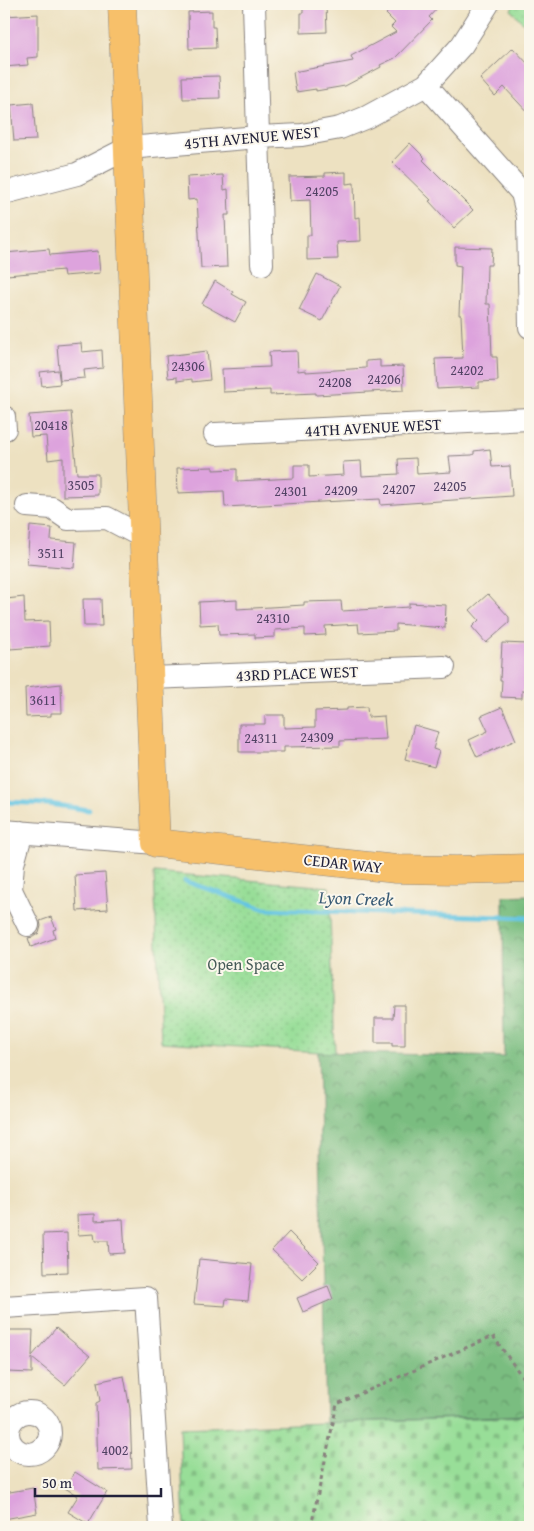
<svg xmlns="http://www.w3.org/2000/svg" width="534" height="1531" font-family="'Gentium Book Plus',serif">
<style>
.forest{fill:url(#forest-crowns);stroke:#4e705e}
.cemetery{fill:url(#cemetery-stones);stroke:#5d806a}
.park{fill:url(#park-dots);stroke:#5d806a}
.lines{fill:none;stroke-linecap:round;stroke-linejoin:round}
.stream{stroke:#64c5e2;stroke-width:5}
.building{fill:#dda3dd}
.minor-casing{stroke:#88827e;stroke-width:24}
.major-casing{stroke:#88827e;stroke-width:29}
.path{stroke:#88827e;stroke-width:3;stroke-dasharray:4 4;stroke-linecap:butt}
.minor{stroke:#fff;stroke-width:22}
.major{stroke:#f7c06b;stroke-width:28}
.labels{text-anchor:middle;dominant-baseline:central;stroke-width:4;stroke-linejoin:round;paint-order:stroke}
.number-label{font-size:14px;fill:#514264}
.street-label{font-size:16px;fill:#22223b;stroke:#fbf7ec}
.park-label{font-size:16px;fill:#455a57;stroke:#fbf7ec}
.water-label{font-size:18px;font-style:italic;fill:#395b75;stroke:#fbf7ec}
</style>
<defs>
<pattern id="forest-crowns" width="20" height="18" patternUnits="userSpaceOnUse" patternTransform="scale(1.25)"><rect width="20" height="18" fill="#7abd80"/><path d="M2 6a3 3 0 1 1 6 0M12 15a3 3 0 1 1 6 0" fill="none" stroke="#64996a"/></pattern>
<pattern id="cemetery-stones" width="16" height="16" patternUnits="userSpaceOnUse" patternTransform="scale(1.25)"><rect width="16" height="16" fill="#98de98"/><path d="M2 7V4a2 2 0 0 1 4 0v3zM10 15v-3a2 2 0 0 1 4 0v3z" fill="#83be84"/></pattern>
<pattern id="park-dots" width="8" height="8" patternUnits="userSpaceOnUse" patternTransform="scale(1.25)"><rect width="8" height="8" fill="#98de98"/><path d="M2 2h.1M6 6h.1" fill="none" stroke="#83be84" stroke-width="1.8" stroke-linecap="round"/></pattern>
</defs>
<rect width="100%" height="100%" fill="#fbf7ec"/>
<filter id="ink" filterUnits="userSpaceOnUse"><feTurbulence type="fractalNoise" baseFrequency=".02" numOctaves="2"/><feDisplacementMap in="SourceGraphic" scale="10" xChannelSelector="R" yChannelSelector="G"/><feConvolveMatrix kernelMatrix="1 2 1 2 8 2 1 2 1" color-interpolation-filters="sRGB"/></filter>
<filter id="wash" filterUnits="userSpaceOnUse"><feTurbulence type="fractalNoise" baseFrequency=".0096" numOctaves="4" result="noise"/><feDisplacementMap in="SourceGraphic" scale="20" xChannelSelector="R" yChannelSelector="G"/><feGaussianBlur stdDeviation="1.12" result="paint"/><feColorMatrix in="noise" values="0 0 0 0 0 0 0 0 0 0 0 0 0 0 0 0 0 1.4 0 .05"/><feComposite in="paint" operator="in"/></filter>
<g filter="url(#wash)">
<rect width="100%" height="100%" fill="#ede1c1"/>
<path class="forest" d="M530 895V1415L326 1423 318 1052 504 1057 503 896Z"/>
<path class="cemetery" d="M530 1416V1527H184L180 1428Z"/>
<path class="park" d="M514 4H530V30L511 10Z
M154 872 329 887 335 1053 161 1042Z"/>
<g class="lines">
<path class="stream" d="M4 802 49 804 89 810
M185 881 265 909 530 918"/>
</g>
<g id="blocks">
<path class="building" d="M303 4H326L327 32 301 33V13H303Z
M396 4H441L429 17 432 20 395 58 380 65 381 67 345 86 316 91V89L296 92 293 72 353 61 351 56 396 32 391 27 395 23 386 14Z
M212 11V27H215L216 48 189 49 188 12Z
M38 14V57L27 58 28 65 4 67V39H6L5 16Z
M513 48 530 66V115L504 87 495 96 480 79Z
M219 76 220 98 183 99 182 77Z
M33 103 36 140 14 141 11 105Z
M410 143 425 158 423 160 473 210 454 228 429 201 431 200 392 162Z
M346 172V184L354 183 355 218 360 217 361 241 337 242 338 259 307 260V235H311L310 200 290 201 289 177 325 176V173Z
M223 175 224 190 228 189 229 215H225L227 267 201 268 197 199 188 200 187 177Z
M455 247 492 248 491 265H487L486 304H490L492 357H497L498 381 479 382V387L437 389 435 359 463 358 461 315H459L461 266 455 265Z
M49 249 50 255 98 251 100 273 64 276 63 270 7 275 5 253Z
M317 274 340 286 322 321 299 310Z
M215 281 233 292 232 294 246 302 235 322 202 304Z
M81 343 82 352 102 350 103 368 84 370 85 378 60 380 57 345Z
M207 351 210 380 192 382V379L177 381V377L168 378 166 356Z
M297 351 298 371 306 370V372L366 368V361L380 360V367L403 366 404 390 316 395V393L270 395V390L223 392 222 369 270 367 269 352Z
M58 370 60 384 42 386 40 372Z
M71 412 77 474H98V495L63 496V458L48 460 46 436 31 437 29 415Z
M490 449 492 467 510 466 512 496 381 505 380 499 225 507 224 491 178 493 177 468 213 467V470L237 469V481L294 478V465H309V477L344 475 343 462 361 461 362 476 399 474 398 459 416 458 417 474 451 472 449 456 472 455 474 454V451Z
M30 526 52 528 51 540 76 542 74 568 27 564Z
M488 594 509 617V623L486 643 472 627 479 620 470 610Z
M24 597 25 622 49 621 50 646 10 649 6 599Z
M83 599H101L102 626H84Z
M237 600V609L304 605V602L341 601 342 611 409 607V603L446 605 445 628 396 624V631L359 633 358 624 325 626 326 635 305 636V628L275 630V637L255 638V634L219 635 218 624 200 625 199 602Z
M502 643 528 644 527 668H530V691L522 690V698L501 697 502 680H500Z
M61 684 62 713H51V716L26 717 25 688Z
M367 707 368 717 384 716 386 739 340 741V746L284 747V752H239V724H265V715H284V728L315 727V711L347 710V708Z
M502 707 516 740 477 757 469 740 488 731 481 716Z
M414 725 438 732 433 749 439 751 434 767 405 759Z
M105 873 108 909 77 911 75 875Z
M51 917 56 929 53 930 55 938 31 947 28 938 33 937 39 933 41 926 40 921Z
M394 1005H405V1046H392V1043H375V1018H393Z
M95 1214V1221L123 1219 125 1253 109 1254 108 1241H95L94 1234 78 1235 77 1215Z
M289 1232 319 1262 302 1279 272 1250Z
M67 1233 68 1272 44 1273 43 1234Z
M199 1259 252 1264 248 1301 226 1299 225 1306 194 1304Z
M328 1286 333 1299 303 1312 297 1298Z
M56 1328 90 1356 65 1385 32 1358V1373L7 1372V1354H4V1330H33L32 1356Z
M124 1376 130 1409 132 1469 98 1470 96 1403 100 1401 97 1382Z
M75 1472 107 1492 88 1524 68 1512 78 1496 65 1488Z
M33 1488 37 1513 4 1519V1493Z"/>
</g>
</g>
<g filter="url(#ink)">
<use href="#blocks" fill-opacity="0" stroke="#88827e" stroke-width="1"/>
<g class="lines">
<defs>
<path id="minor" d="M254 4 262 264
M426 85 522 193 528 217 530 327
M4 193 77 174 128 148 258 137 302 135 340 128 367 117 426 85 462 45 488 4
M4 417 5 429
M215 434 530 419
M27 506 52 508 68 519 107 518 143 537
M150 678 444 667
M4 831 156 843
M22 832 13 864 11 890 28 925
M4 1307 146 1298 161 1527
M8 1433a21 21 0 1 1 42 0a21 21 0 1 1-42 0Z"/>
<path id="major" d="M122 4 156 843 396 869 456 870 530 868"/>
</defs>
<use href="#minor" class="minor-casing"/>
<use href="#major" class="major-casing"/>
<path class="path" d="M311 1527 337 1404 493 1336 530 1388"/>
<use href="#minor" class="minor"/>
<use href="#major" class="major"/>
</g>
</g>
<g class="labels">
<g class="number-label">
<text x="322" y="191">24205</text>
<text x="188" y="366">24306</text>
<text x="467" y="370">24202</text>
<text x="384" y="379">24206</text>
<text x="335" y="382">24208</text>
<text x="51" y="425">20418</text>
<text x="81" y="485">3505</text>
<text x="450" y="486">24205</text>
<text x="399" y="489">24207</text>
<text x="341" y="490">24209</text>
<text x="291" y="491">24301</text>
<text x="51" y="553">3511</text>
<text x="273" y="618">24310</text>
<text x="43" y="700">3611</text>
<text x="317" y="737">24309</text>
<text x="261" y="738">24311</text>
<text x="115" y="1450">4002</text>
</g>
<g class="street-label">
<text transform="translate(252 137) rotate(-5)">45TH AVENUE WEST</text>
<text transform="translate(373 427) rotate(-3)">44TH AVENUE WEST</text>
<text transform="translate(297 673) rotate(-2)">43RD PLACE WEST</text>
<text transform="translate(343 863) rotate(6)">CEDAR WAY</text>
</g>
<g class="park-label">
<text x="246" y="964">Open Space</text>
</g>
<g class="water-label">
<text transform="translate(356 898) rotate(2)">Lyon Creek</text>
</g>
</g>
<rect width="534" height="1531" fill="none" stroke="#fbf7ec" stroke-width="20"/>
<path d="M35 1488v8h126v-8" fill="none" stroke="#22223b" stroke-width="2.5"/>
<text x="42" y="1488" font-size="15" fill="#22223b" stroke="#fbf7ec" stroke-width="4" paint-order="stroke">50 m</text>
</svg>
